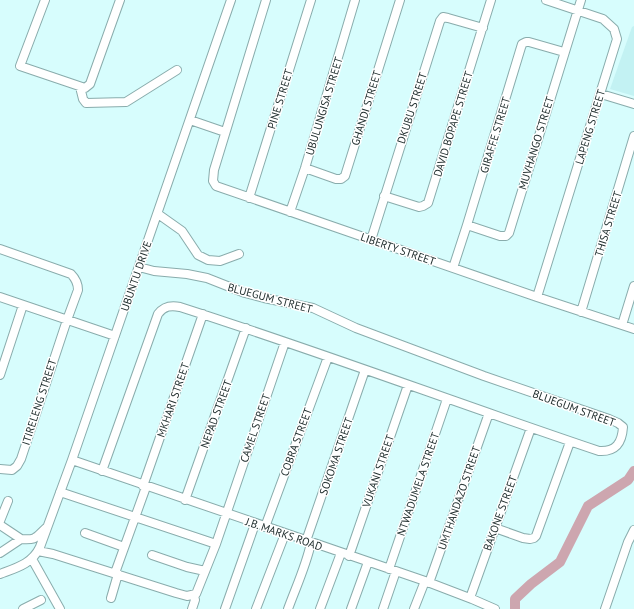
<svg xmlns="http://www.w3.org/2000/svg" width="634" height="609" font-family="'PT Sans',sans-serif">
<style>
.built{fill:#c3f2f3}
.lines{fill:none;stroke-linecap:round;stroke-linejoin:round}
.river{stroke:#cda6af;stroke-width:10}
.minor-casing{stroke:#89acac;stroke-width:10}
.minor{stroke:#fff;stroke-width:8}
.labels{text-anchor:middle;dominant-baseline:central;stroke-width:3;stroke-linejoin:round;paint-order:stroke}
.street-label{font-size:11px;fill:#212f2f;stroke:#fff}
</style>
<rect width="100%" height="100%" fill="#d7fdfd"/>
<path class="built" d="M634 26V96L610 89 632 27Z"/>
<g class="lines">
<path class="river" d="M515 609V599L531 584 560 562 588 506 628 480 634 471"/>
<defs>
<path id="minor" d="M45 0 20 66 85 88 90 84 120 0
M266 0 214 170 213 181 216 186 537 297 634 329
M80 87 83 99 86 103 126 102 177 70
M601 94 634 104
M190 120 225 132
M305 168 336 179H341L345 176 400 0
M384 196 419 207 423 206 428 203 491 0
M249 198 311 0
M290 212 305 168 355 0
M158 214 182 231 198 255 208 260 220 261 239 254
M467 225 500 236H506L509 233 581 0
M371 240 440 21 443 17 448 18 483 28
M0 249 71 274C76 279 78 283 78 290L67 320 21 459 17 466 12 470 0 469
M453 268 467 225 522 44 526 42H529L564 52
M0 297 115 336
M537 297 617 39 614 29 603 19 546 0
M581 312 634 136
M622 325 634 286
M0 375 23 305
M72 460 425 581 472 599 495 609
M102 471 158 314C164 306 171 305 180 307 321 352 459 404 599 451 616 452 622 443 623 427L618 423 609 419 484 376 356 328 313 308 264 298 245 293 207 278 187 274 154 271 139 267
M143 486 203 314
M60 492 216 544
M185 500 246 328
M0 521 8 501
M0 525 21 539
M265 527 328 357
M495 528 523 538 530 539 534 538 536 536 570 442
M85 533 124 547
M306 541 365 370
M38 551 53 554 176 593 187 596 196 594 216 544 285 342
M0 553 21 539C37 540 35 538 46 528
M152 555 187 567 205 571
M349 556 408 385
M32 559 60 609
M389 569 447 399
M115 573 146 487
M0 574C16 568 32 564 40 547L72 460 231 0
M429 583 489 413
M111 598 118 574
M470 598 531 428
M23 609 41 600
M192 609 195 600 194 595
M225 609 255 524
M256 609 285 534
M288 609C296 587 306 566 311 543
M320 609 341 553
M351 609 368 562
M383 609 396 571
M414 609 425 581
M605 609 628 542 634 530"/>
</defs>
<use href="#minor" class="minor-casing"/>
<use href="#minor" class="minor"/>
</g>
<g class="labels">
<g class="street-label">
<text transform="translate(280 99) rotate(-73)">PINE STREET</text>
<text transform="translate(324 106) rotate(-73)">UBULUNGISA STREET</text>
<text transform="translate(366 108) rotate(-73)">GHANDI STREET</text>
<text transform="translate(412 108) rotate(-72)">DKUBU STREET</text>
<text transform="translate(453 124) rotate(-73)">DAVID BOPAPE STREET</text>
<text transform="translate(590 127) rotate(-73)">LAPENG STREET</text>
<text transform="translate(495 135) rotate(-73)">GIRAFFE STREET</text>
<text transform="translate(536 143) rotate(-73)">MUVHANGO STREET</text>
<text transform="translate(608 224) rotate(-73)">THISA STREET</text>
<text transform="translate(398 249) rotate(19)">LIBERTY STREET</text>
<text transform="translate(136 276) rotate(-71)">UBUNTU DRIVE</text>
<text transform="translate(270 298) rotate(15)">BLUEGUM STREET</text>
<text transform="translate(173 400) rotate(-71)">MKHARI STREET</text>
<text transform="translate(39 402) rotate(-72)">ITIRELENG STREET</text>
<text transform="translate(574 408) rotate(20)">BLUEGUM STREET</text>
<text transform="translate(216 414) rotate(-70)">NEPAD STREET</text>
<text transform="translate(255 428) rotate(-71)">CAMEL STREET</text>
<text transform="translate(296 442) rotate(-70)">COBRA STREET</text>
<text transform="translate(336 456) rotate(-71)">SOKOMA STREET</text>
<text transform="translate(378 471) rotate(-71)">VUKANI STREET</text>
<text transform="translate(418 484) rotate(-71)">NTWADUMELA STREET</text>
<text transform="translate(459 498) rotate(-71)">UMTHANDAZO STREET</text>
<text transform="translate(500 513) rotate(-70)">BAKONE STREET</text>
<text transform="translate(284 534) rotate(19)">J.B. MARKS ROAD</text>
</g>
</g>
</svg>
